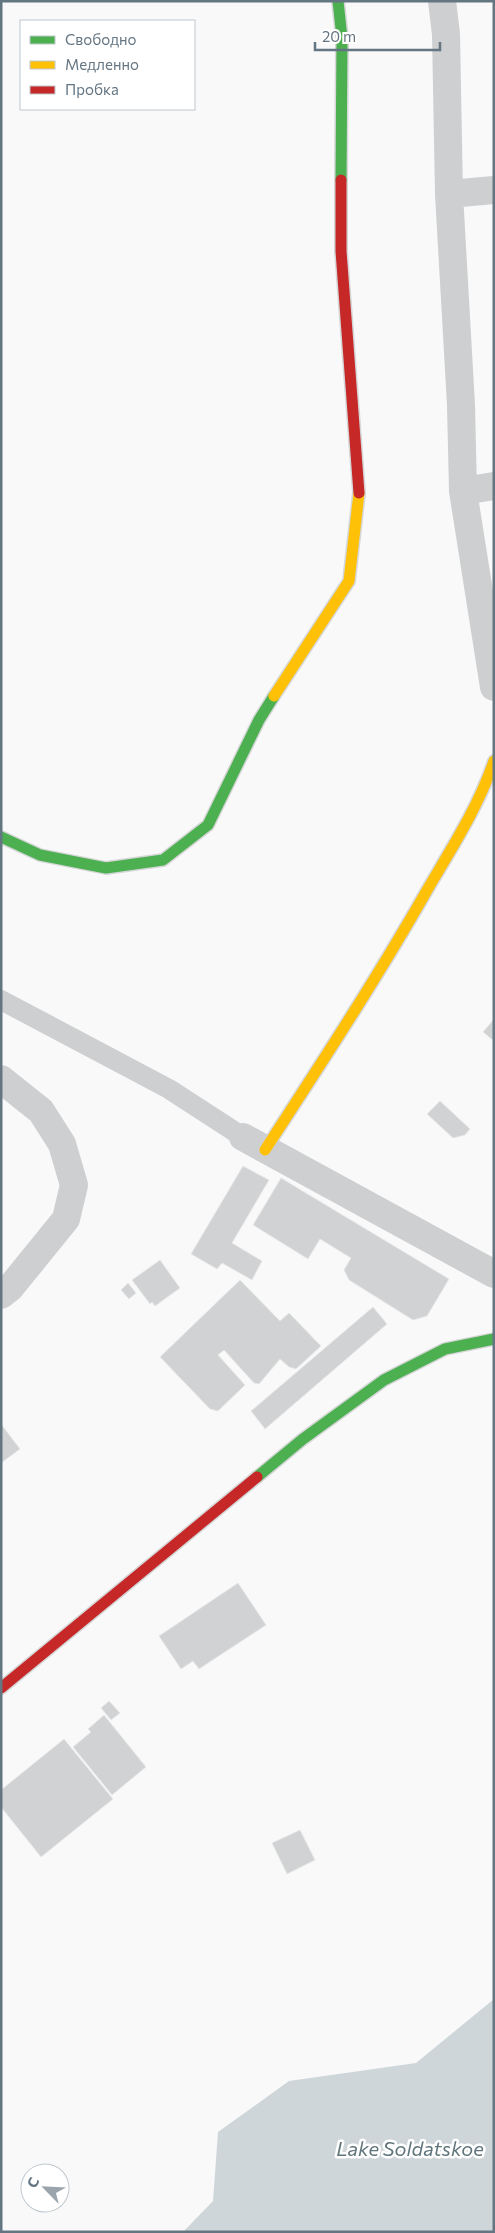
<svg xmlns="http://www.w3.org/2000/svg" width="495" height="2233" font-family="Commissioner,sans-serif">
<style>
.water{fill:#ced6d9}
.building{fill:#d0d2d3;stroke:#e8e8e8}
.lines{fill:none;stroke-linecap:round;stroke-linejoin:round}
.fast-casing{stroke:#d5d6d7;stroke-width:14}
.slow-casing{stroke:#d5d6d7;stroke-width:14}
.jam-casing{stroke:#d5d6d7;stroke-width:14}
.lane{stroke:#cecfd0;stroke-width:20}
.street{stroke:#cecfd0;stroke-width:28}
.fast{stroke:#4caf50;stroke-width:11}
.slow{stroke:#ffc107;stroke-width:11}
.jam{stroke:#c62828;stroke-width:11}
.labels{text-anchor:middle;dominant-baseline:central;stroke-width:5;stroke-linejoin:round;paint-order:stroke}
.water-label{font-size:20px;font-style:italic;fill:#60757c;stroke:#fff}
</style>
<rect width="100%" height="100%" fill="#f9f9f9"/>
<path class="water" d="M494 1999V2232H183L213 2201 218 2132 289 2081 416 2063Z"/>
<path class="building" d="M494 1019V1041L483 1032Z
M440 1101 470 1129 465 1135 453 1138 427 1114Z
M243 1166 269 1180 232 1243 262 1261 252 1280 222 1263 217 1269 191 1254Z
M281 1178 449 1279 427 1316 413 1320 349 1280 344 1270 351 1258 320 1239 308 1259 253 1225Z
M160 1260 180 1288 155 1306 152 1302 150 1304 132 1280Z
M240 1280 280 1321 289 1313 321 1346 296 1369 289 1367 280 1359 259 1384 254 1383 224 1350 218 1355 245 1385 218 1411 210 1409 160 1357Z
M128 1283 136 1293 129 1299 121 1290Z
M373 1307 387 1324 265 1429 251 1411Z
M1 1424 20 1449 1 1463Z
M238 1583 266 1625 199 1669 193 1661 181 1669 159 1636Z
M109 1701 120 1713 111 1720 101 1708Z
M104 1715 146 1767 112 1795 73 1747 91 1732 88 1729Z
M64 1739 113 1799 41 1857 1 1807V1790Z
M300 1830 315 1860 287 1874 272 1843Z"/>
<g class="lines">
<defs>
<path id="fast" d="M338 1 342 38 341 180
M1 837 40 855 106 868 163 860 208 825 259 720 274 696
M257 1477 303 1439 384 1380 445 1349 494 1339"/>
<path id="slow" d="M274 696 349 581 359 493
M265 1150C320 1065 376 980 426 892 451 849 478 808 494 761"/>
<path id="jam" d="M341 180V251L359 493
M1 1688 257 1477"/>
</defs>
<use href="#fast" class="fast-casing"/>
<use href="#slow" class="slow-casing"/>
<use href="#jam" class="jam-casing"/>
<path class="lane" d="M1 1000 169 1089 243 1137"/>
<path class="street" d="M442 1 446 34 449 194 461 405 463 491 494 687
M449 194 494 190
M463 491 494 486
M1 1079 41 1111 62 1144 74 1185 66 1219 10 1288 1 1295
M243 1137 494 1274"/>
<use href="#fast" class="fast"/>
<use href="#slow" class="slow"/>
<use href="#jam" class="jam"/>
</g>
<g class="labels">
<g class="water-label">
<text x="410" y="2148">Lake Soldatskoe</text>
</g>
</g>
<rect width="495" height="2233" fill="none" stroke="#657683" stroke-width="5"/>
<rect x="20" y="20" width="175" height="90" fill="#ffffff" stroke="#c1c8cd"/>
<rect x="30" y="36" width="25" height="8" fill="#4caf50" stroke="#c1c8cd"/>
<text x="65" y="45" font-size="15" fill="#657683">Свободно</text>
<rect x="30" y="61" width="25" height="8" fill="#ffc107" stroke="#c1c8cd"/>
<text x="65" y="70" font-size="15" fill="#657683">Медленно</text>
<rect x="30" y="86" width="25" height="8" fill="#c62828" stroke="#c1c8cd"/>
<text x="65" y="95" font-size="15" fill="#657683">Пробка</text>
<g transform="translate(45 2188) rotate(294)"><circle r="24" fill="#ffffff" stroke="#c1c8cd"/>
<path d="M0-4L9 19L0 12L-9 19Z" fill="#99a4ac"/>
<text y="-8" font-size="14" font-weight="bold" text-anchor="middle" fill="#657683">С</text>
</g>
<path d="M315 42v8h125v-8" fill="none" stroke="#657683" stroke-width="2.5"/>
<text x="322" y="42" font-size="15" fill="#657683" stroke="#ffffff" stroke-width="4" paint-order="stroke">20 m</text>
</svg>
